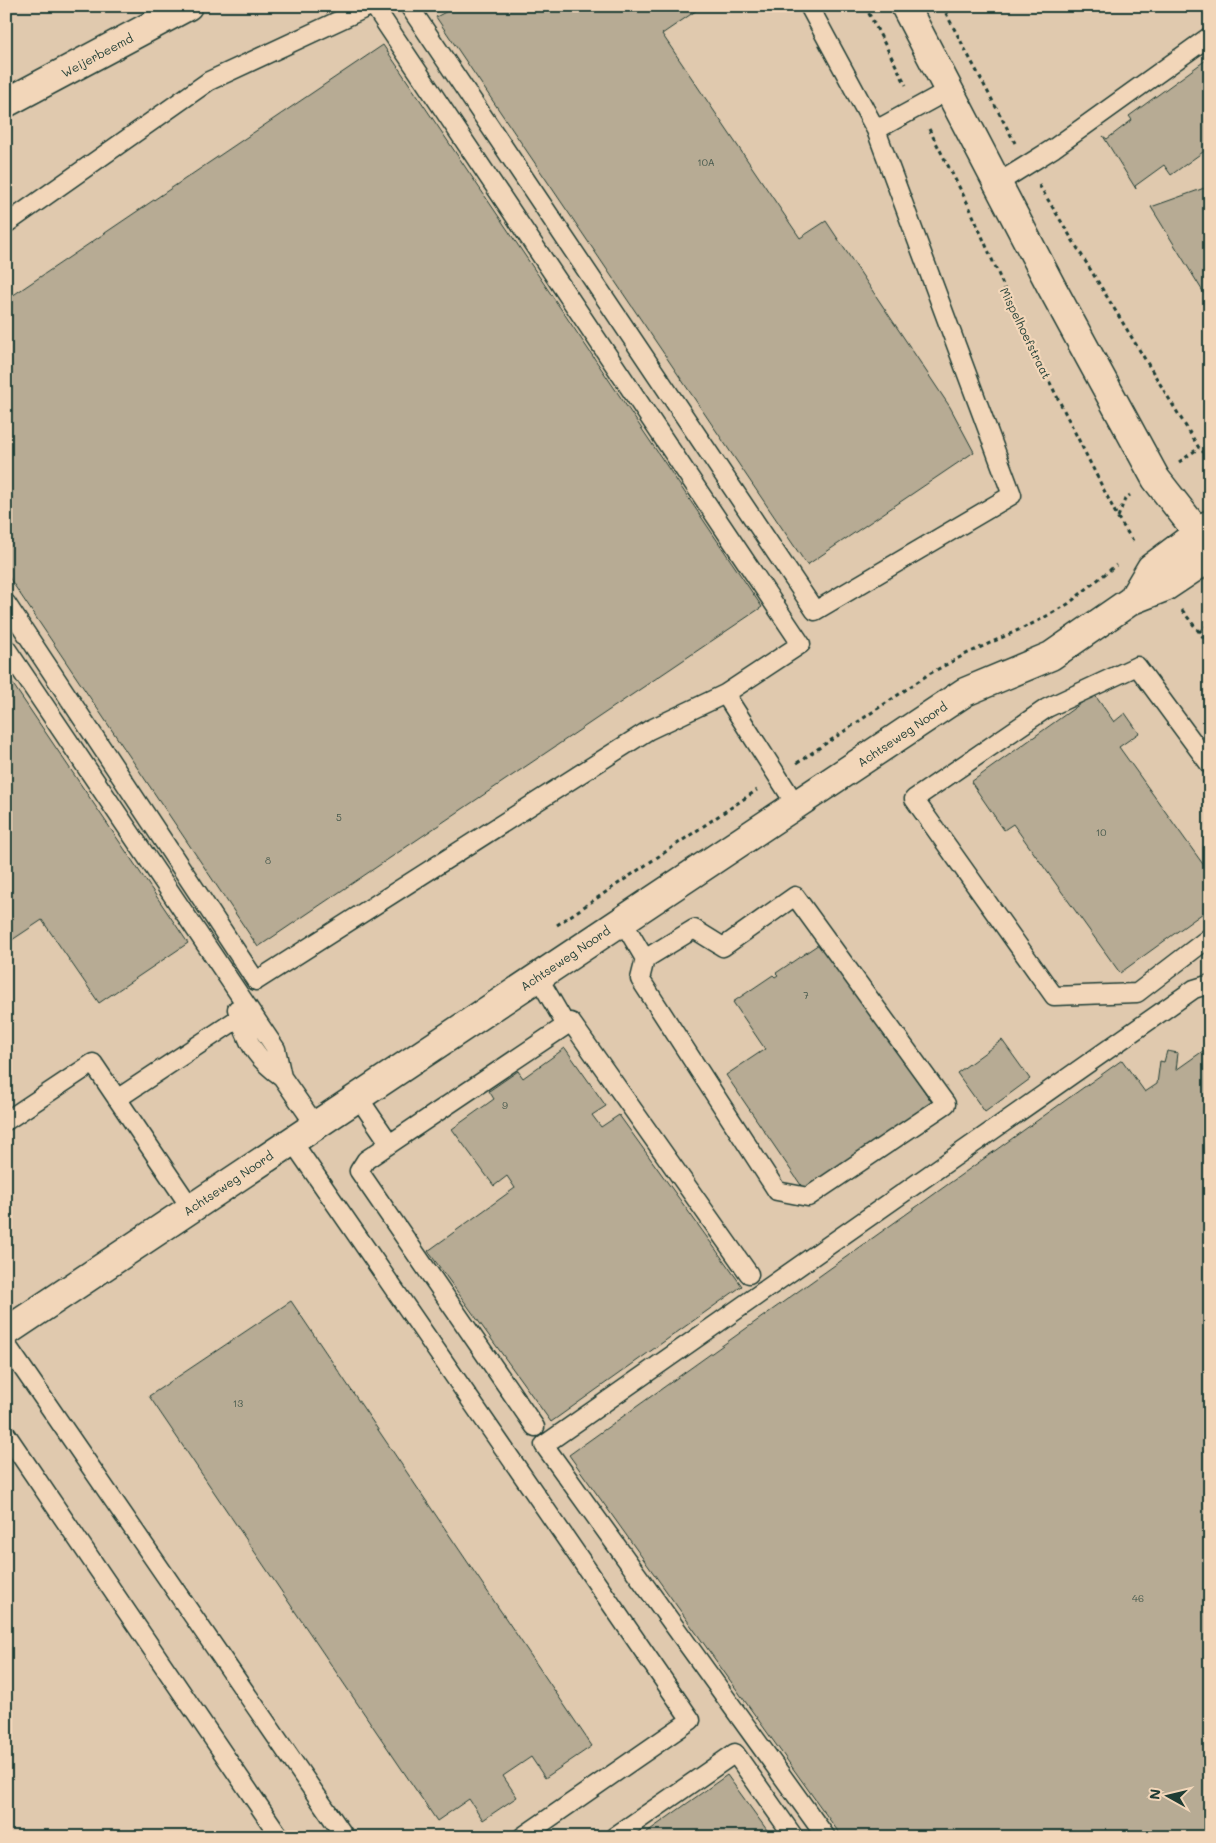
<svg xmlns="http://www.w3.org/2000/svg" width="1216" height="1843" font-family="Mali,sans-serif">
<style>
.built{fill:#e0c9ae}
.building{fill:#b7ab94;stroke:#1f3d34}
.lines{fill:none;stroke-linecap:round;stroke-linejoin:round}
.service-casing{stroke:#1f3d34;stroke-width:21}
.minor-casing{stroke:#1f3d34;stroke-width:31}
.tertiary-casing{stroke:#1f3d34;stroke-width:31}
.path{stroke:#1f3d34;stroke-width:3;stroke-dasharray:4 4;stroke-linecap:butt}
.service{stroke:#f2d6b9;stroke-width:18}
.minor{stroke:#f2d6b9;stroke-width:28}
.tertiary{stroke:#f2d6b9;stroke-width:28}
.labels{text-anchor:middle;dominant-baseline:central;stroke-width:4.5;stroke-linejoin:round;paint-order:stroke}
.number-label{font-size:10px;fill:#45584c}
.street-label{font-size:12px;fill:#1f3d34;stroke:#f2d6b9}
</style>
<rect width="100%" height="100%" fill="#f2d6b9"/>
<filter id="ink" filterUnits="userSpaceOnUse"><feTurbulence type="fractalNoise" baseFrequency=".02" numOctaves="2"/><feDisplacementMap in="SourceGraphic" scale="10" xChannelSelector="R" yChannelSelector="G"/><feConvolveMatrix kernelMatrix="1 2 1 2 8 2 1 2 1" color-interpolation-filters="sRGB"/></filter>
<g filter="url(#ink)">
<path class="built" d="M6 6H1210V1837H6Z"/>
<path class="building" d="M457 6H703L662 34 800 238 826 221 950 407 974 452 807 565 436 17Z
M383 45 762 607 258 947 6 573V300Z
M1210 57V147L1171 175 1164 165 1135 186 1136 189 1103 136 1107 139 1132 120 1129 116Z
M1210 186V303L1151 207Z
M6 674 188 943 99 1003 42 920 6 944Z
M1094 694 1114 722 1125 713 1139 733 1119 747 1210 874V908L1120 973 1013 824 1004 830 971 782Z
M825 940 854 988 933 1104 805 1191 726 1075 765 1049 733 1002 773 975 775 977 778 975 776 973Z
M1002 1040 1030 1079 985 1112 957 1073Z
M1210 1046V1837H842L569 1455 1122 1060 1145 1092 1157 1084 1160 1061 1164 1062 1167 1051 1178 1053 1176 1070Z
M565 1048 606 1106 592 1115 601 1127 619 1115 742 1286 551 1422 428 1251 515 1188 507 1176 494 1186 452 1129 494 1099 489 1091 518 1071 523 1078Z
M291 1301 592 1746 545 1778 531 1757 503 1776 517 1797 483 1820 469 1799 437 1821 149 1396Z
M727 1775 772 1837H640Z"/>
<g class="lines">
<defs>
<path id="service" d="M409 6 815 611 1012 495 876 130 809 6
M876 130 949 90
M998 183 1054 148 1210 36
M6 224 209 81 370 6
M6 603 256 981 649 730 725 694 801 644 374 6
M6 648 276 1049 282 1077 316 1126
M725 694 796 805
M1210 765 1137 666 1047 708 914 799 1054 996 1137 993 1210 937
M622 920 645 959 640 979 777 1191 808 1197 946 1104 795 896 723 947 694 929 645 959
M538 977 566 1025
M237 1009C247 1042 254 1057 282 1077
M358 1097 390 1144
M117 1099 239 1018
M6 1121 93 1063 191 1208
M292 1141 691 1720 522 1837
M6 1344 345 1837
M535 1427 359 1171 366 1160 571 1022 749 1274
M6 1434 280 1837
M614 1837 735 1753 794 1837
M826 1837 544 1445 1194 989 1210 984"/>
<path id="minor" d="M905 6 1051 286 1156 479 1210 548
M6 103 188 6"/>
<path id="tertiary" d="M1132 600 1151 568 1210 524
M6 1332 965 692 1051 656 1132 600 1165 587 1210 557"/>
</defs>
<use href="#service" class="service-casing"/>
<use href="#minor" class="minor-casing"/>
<use href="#tertiary" class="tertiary-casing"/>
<path class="path" d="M865 6 906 85
M942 6 1015 143
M929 129 969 206 1016 315 1118 518 1135 544
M1039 185 1199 448 1210 458
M1179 462 1199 448
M1118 517 1125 499 1130 495
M1182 610 1210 646
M1199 632 1210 624
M797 763 929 674 964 655 1038 621 1068 604 1116 565
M557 925 757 790"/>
<use href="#service" class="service"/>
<use href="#minor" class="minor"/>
<use href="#tertiary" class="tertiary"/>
</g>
</g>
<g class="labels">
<g class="number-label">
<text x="706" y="162">10A</text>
<text x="339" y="817">5</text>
<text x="1101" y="832">10</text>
<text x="268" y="860">8</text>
<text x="806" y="995">7</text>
<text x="505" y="1105">9</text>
<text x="238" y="1403">13</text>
<text x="1138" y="1598">46</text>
</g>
<g class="street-label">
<text transform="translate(97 55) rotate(-28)">Weijerbeemd</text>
<text transform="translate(1026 333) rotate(64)">Mispelhoefstraat</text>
<text transform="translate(902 734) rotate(-34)">Achtseweg Noord</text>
<text transform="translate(565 958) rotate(-34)">Achtseweg Noord</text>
<text transform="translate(228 1183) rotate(-34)">Achtseweg Noord</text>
</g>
</g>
<rect width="1216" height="1843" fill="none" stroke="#f2d6b9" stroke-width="25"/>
<rect x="12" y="12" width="1191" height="1818" fill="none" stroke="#1f3d34" stroke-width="2" filter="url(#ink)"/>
<g transform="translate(1168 1796) rotate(278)" stroke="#f2d6b9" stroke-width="4" paint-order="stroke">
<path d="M0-4L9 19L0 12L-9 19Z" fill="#1f3d34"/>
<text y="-8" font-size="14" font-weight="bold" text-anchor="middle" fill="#1f3d34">N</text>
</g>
</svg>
